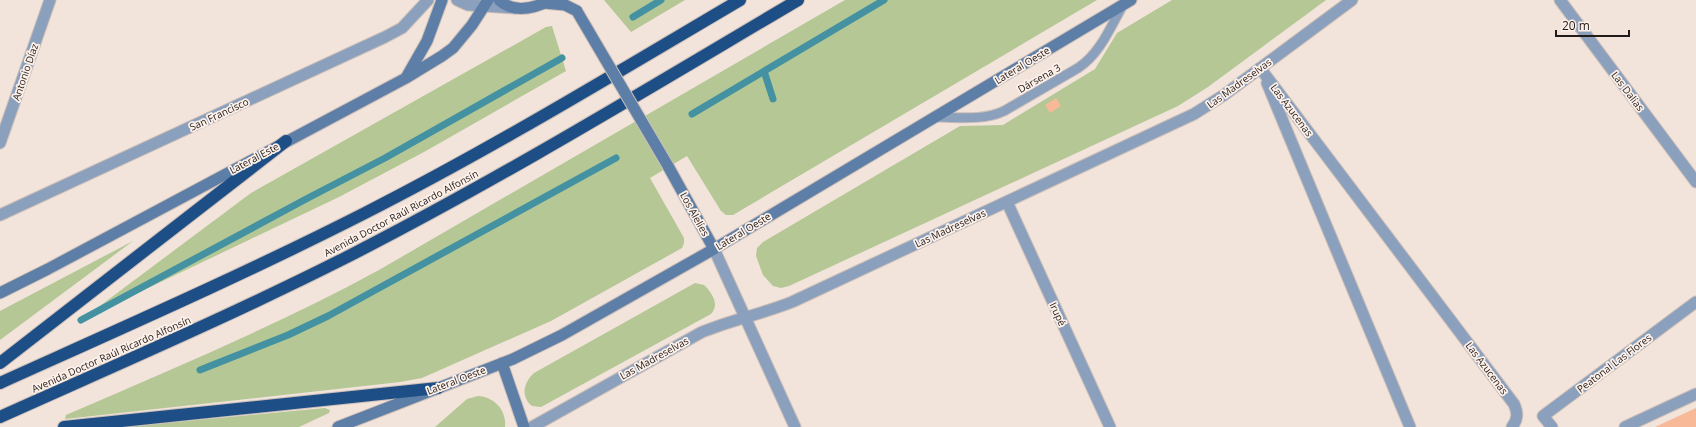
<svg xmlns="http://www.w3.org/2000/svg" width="1696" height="427" font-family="'Open Sans',sans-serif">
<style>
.green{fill:#b4c795}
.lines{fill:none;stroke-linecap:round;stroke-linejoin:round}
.stream{stroke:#4492a1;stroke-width:7}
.building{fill:#f7b997}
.service-casing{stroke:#ccbfb8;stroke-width:11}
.pedestrian-casing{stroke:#ccbfb8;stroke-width:13}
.minor-casing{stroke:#ccbfb8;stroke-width:13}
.secondary-casing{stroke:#ccbfb8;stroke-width:13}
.motorway-casing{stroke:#ccbfb8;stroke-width:14}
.service{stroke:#8aa0bc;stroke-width:9}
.pedestrian{stroke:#8aa0bc;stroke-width:11}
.minor{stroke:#8aa0bc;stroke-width:11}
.secondary{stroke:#5d7ea6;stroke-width:11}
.motorway{stroke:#1d4f86;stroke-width:12}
.secondary-bridge-casing{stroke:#ccbfb8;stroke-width:13;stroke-linecap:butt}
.secondary-bridge{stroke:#5d7ea6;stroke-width:11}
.labels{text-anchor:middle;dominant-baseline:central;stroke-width:3.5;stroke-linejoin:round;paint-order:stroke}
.street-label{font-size:10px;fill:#211b19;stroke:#fdf1ea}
</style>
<rect width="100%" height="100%" fill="#f2e3db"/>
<path class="green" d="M604 0H685L631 32Z
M845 0H1097L733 215H726L721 211 687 156 650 178 684 238V243L682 248 551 321 422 378 400 382 65 419 66 415C172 369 278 325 379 270Z
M1172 0H1326L1208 87 1178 106 789 286 781 288 773 286 763 275 756 256 757 248 763 242 960 126 1003 125 1095 69 1117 33Z
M552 26 566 71 424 152 339 197 81 320 251 193 546 27Z
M133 241 0 340V311Z
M695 283 704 285C712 293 720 304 711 314L541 407 532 406C520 396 524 382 534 373Z
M478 396C494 397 507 410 505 427H435L467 399Z
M325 408 330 410 329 413 299 427H122Z"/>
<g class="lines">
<path class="stream" d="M633 17 661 0
M764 71 773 99
M692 114 884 0
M81 320 308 198 385 158 562 58
M200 370 288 335 328 316 616 158"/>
</g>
<path class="building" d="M1056 98 1061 106 1050 113 1045 105Z
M1696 408V427H1655Z"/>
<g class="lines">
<defs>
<path id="service" d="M934 117C957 117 983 121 1004 111L1078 68C1100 54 1111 26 1123 5"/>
<path id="pedestrian" d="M1552 427 1543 416 1696 302
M1625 427 1696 394"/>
<path id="minor" d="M457 0 468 5 515 8
M1560 0 1696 182
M1260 68 1514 404C1518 413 1518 419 1512 427
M1267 83 1410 427
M0 143 50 0
M1007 202 1110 427
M0 215 385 37 402 28 428 0
M714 249 795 427
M532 427 702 332C731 320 762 314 792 302L1194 114 1224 95 1352 0"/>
<path id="secondary" d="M499 0C514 14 535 8 551 0
M544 3 565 5 577 11
M407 76 427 41 442 0
M668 166 714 249
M0 293 48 269 406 78 442 56 453 48 472 25 488 0
M502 363 524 427
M338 427 513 359 562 335 714 249 1131 0"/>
<path id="motorway" d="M0 363 286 141
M0 383C122 328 245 274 365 213 493 148 616 73 740 0
M0 417C116 365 232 315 345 258 500 179 649 88 798 0
M64 427 438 388"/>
</defs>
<use href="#service" class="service-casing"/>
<use href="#pedestrian" class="pedestrian-casing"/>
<use href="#minor" class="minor-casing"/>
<use href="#secondary" class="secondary-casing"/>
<use href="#motorway" class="motorway-casing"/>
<use href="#service" class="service"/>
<use href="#pedestrian" class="pedestrian"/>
<use href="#minor" class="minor"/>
<use href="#secondary" class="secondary"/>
<use href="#motorway" class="motorway"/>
<defs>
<path id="secondary-bridge" d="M578 13 668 166"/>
</defs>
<use href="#secondary-bridge" class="secondary-bridge-casing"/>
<use href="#secondary-bridge" class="secondary-bridge"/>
</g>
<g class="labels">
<g class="street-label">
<text transform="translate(1022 65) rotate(-31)">Lateral Oeste</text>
<text transform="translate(25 72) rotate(-71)">Antonio Díaz</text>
<text transform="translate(1039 78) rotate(-30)">Dársena 3</text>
<text transform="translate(1239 83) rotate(-36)">Las Madreselvas</text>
<text transform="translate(1628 91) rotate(53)">Las Dalias</text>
<text transform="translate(1292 110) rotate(53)">Las Azucenas</text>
<text transform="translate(219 114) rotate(-25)">San Francisco</text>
<text transform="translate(254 158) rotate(-28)">Lateral Este</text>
<text transform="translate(401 213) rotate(-28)">Avenida Doctor Raúl Ricardo Alfonsín</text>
<text transform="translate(695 214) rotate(61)">Los Alelíes</text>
<text transform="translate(950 228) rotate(-25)">Las Madreselvas</text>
<text transform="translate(743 231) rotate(-31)">Lateral Oeste</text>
<text transform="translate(1058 314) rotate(65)">Irupé</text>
<text transform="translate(111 354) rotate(-24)">Avenida Doctor Raúl Ricardo Alfonsín</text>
<text transform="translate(654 358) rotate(-29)">Las Madreselvas</text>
<text transform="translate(1614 363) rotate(-37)">Peatonal Las Flores</text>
<text transform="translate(1487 368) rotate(53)">Las Azucenas</text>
<text transform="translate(456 380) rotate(-21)">Lateral Oeste</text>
</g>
</g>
<path d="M1556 30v6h73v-6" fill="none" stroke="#211b19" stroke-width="2"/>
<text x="1562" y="30" font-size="12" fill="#211b19" stroke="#fdf1ea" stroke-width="3" paint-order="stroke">20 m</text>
</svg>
